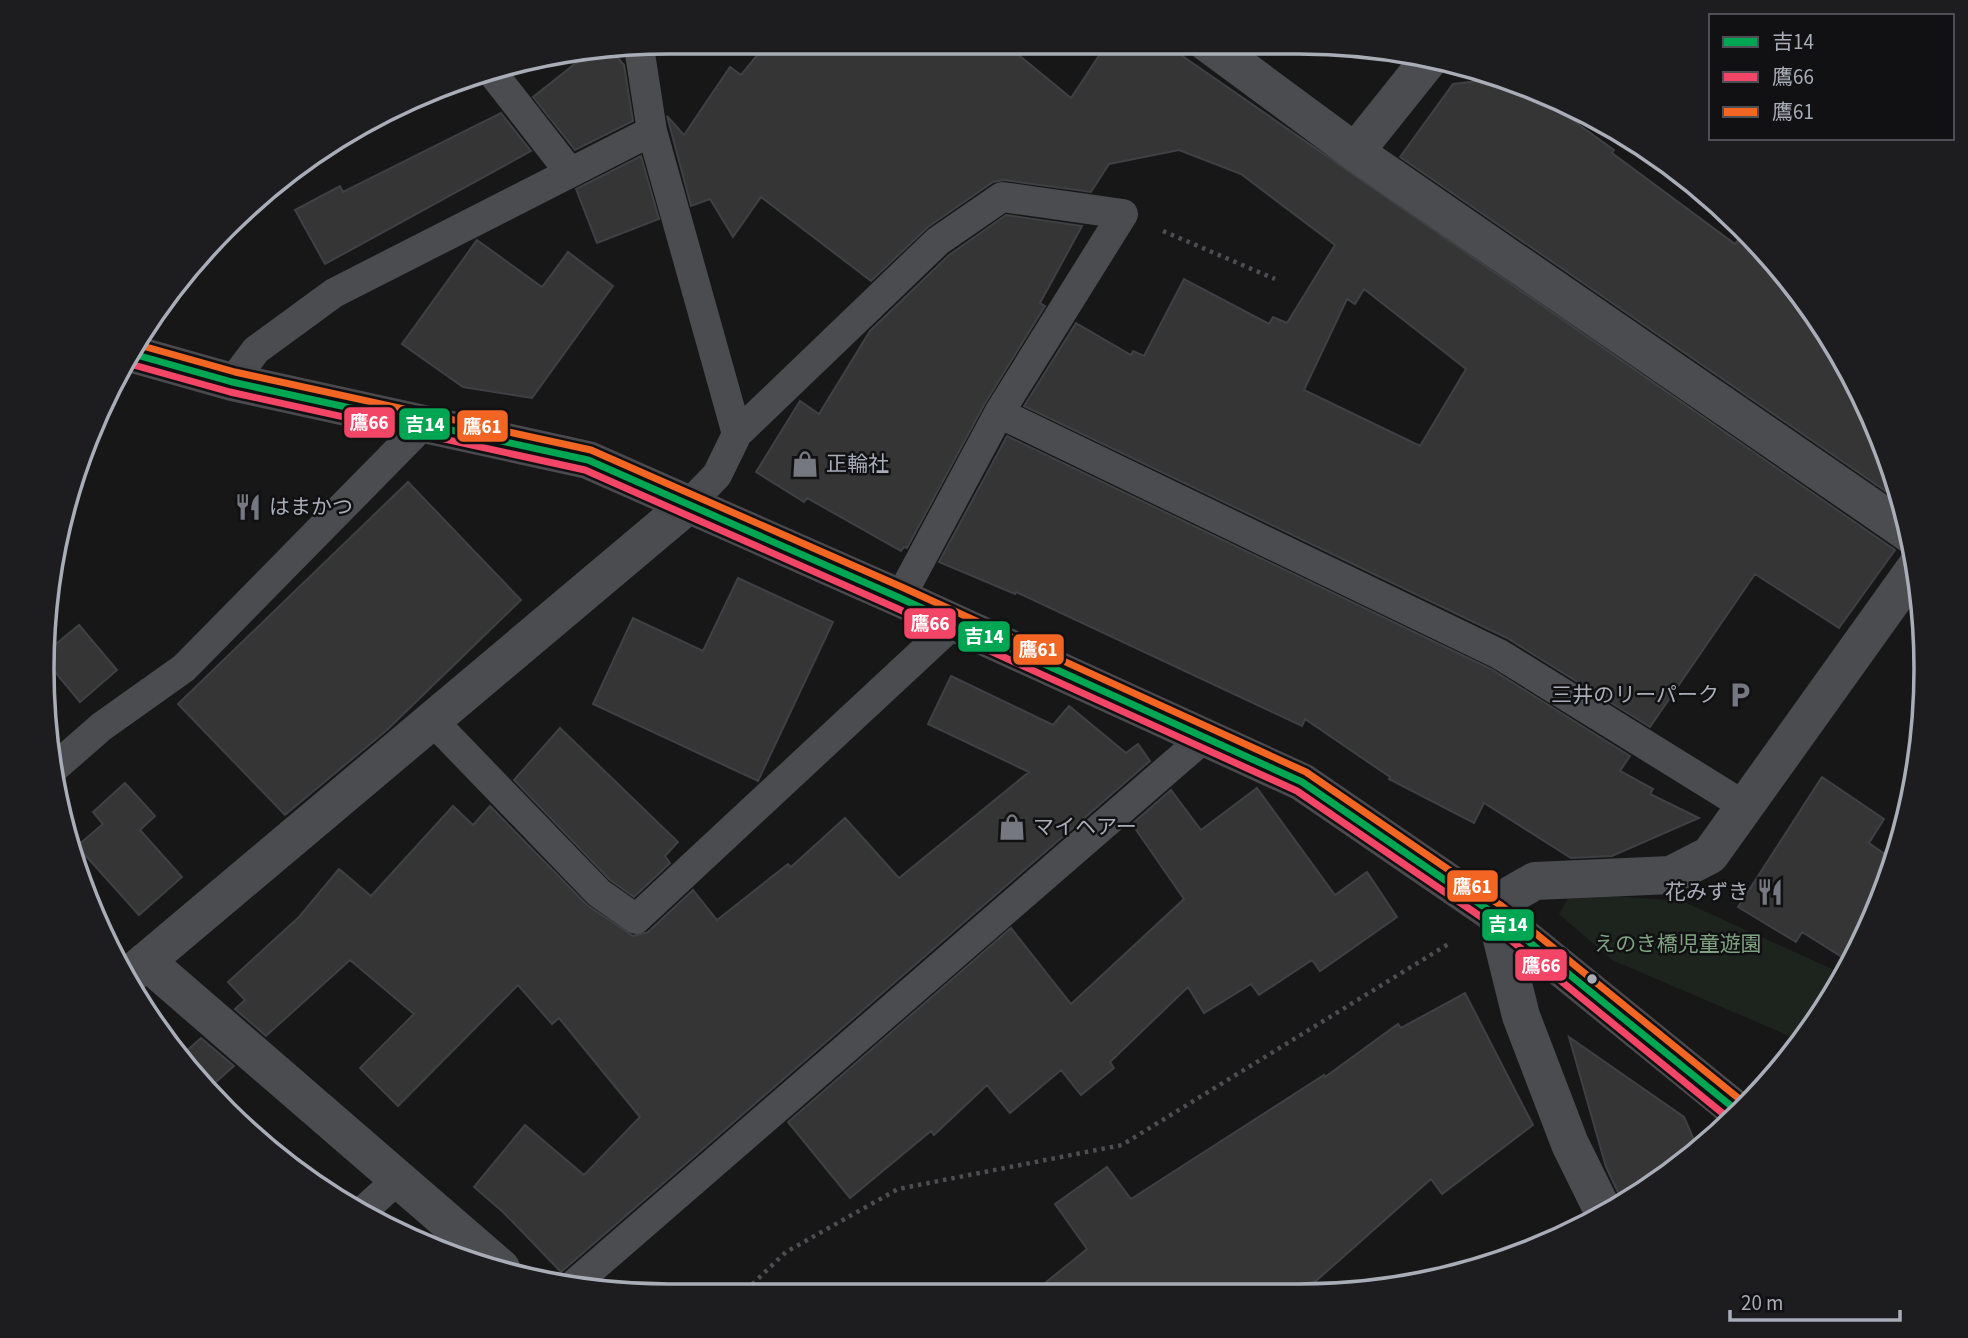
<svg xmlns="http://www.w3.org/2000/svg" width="1968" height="1338" font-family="'Source Sans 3','Noto Sans JP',sans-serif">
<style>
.green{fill:#1d241e}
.building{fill:#353536;stroke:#3f4043;stroke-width:2;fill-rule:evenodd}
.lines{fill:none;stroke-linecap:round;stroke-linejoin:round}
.path{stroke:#4d4e52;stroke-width:4.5;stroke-dasharray:3.5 5;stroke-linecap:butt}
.lane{stroke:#4b4c50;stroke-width:30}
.street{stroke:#4b4c50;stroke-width:38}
.secondary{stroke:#4a4a4e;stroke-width:38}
.bus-1-casing{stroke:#111113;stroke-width:12}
.bus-2-casing{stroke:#111113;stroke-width:12}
.bus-3-casing{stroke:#111113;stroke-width:12}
.bus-1{stroke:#00a651;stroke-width:7}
.bus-2{stroke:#f34667;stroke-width:7}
.bus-3{stroke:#f26522;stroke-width:7}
.bus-dot{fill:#a8adb8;stroke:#111113;stroke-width:2.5}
.labels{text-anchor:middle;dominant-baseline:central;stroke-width:5;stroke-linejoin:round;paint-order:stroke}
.poi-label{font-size:21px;fill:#a8adb8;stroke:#111113;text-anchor:start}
.park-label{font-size:21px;fill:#7fa381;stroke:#111113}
.rim{fill:none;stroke:#a8adb8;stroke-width:3.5}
.line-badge{stroke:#111113;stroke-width:2.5}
.badge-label{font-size:19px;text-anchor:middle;font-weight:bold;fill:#fff}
</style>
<rect width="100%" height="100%" fill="#171717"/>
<path class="green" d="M1571 893 1682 901 1843 974 1821 1017 1801 1041 1612 960 1559 914Z"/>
<path class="building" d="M768 42H1003L1071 98 1108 42H1157L1181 55 1895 550 1839 628 1755 574 1650 727 1507 638 1024 406 1076 323 1131 355 1133 351 1144 356 1184 279 1269 324 1273 317 1287 323 1335 245 1241 174 1179 150 1109 164 1091 192 1004 180 993 182 928 227 871 281 761 197 733 237 710 199 691 206 667 116 684 135 730 67 741 75ZM1364 289 1466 369 1420 446 1304 390 1347 299 1355 304Z
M612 51 624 65 633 121 575 150 533 97 585 56Z
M1496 79 1533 92 1614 150 1612 153 1735 244 1742 235 1763 251 1820 320 1878 429 1900 501 1400 157 1453 84Z
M501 113 531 151 325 264 295 210 340 186 343 192Z
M641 156 659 219 597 243 576 189Z
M1006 215 1082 226 1040 303 1045 306 984 405 907 548 904 547 901 551 807 498 804 502 756 472 800 401 819 414 870 331 949 255Z
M477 240 542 287 568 252 613 286 532 398 463 387 402 344Z
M1007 436 1491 669 1630 756 1620 771 1653 789 1650 794 1699 818 1612 856 1571 858 1484 803 1474 823 1389 779 1390 777 1305 719 1302 726 1016 592 1015 594 939 562Z
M408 482 521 600 388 729 285 815 178 704Z
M738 578 833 622 758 781 593 704 633 618 703 651Z
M79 625 117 670 80 702 46 661 45 653Z
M951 676 1053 725 1069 706 1126 753 1138 744 1150 761 561 1272 503 1212 474 1187 525 1125 584 1175 640 1117 559 1018 552 1024 518 985 398 1106 360 1068 414 1014 350 960 266 1036 235 1009 245 1000 228 982 299 917 339 869 371 896 453 806 473 825 490 806 587 905 633 936 648 932 693 890 717 920 788 864 791 867 845 818 899 878 1029 772 928 724Z
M560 728 678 842 665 856 670 863 634 897 610 880 514 780Z
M1822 777 1884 819 1869 843 1893 860 1878 909 1850 962 1802 932 1796 942 1738 907Z
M125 783 155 816 140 830 182 877 139 915 77 846 103 824 93 812Z
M1257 788 1335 895 1367 872 1397 917 1320 971 1312 960 1259 995 1251 984 1204 1013 1188 987 1110 1062 1114 1068 1081 1095 1061 1070 1010 1113 987 1085 934 1135 931 1131 850 1198 788 1122 1011 928 1071 1004 1184 899 1132 824 1171 790 1201 830Z
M1465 993 1533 1125 1442 1194 1431 1179 1299 1296H1029L1087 1249 1055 1204 1107 1167 1131 1199 1324 1075 1325 1077 1398 1024 1401 1028Z
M1569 1037 1684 1117 1698 1149 1648 1190 1623 1203 1606 1167Z
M201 1038 234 1066 208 1089 182 1055Z"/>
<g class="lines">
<path class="path" d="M1163 231 1275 279
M740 1296 786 1252 898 1189 1122 1145 1450 943"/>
<path class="lane" d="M639 47 652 131 737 434 717 475 689 504
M491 71 569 171
M232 382 256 350 334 293 652 131
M737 434 938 241 1002 197 1123 214 999 413 1499 654 1746 807
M900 598 999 413
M432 720 599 893 636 919 954 623
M53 769 101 727 184 668 422 426
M363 1211 397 1180
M572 1286 1205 737"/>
<path class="street" d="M1206 42 1355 152 1910 534
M1355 152 1431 57
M146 961 501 1268
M125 979 689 504
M1604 1213 1570 1144 1521 1016 1496 915 1512 894 1535 881 1671 875 1710 855 1916 567"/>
<path class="secondary" d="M133 354 232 382 588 460 900 598 1302 782 1496 915 1741 1114"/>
<defs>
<path id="bus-1" d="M133 354 232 382 588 460 900 598 1302 782 1496 915 1741 1114"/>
<path id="bus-2" d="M130 364 230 392 585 470 896 608 1297 791 1490 923 1732 1121"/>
<path id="bus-3" d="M139 345 235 372 591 450 904 588 1306 772 1503 907 1748 1106"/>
</defs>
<use href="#bus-1" class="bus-1-casing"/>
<use href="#bus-2" class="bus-2-casing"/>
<use href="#bus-3" class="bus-3-casing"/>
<use href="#bus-1" class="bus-1"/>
<use href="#bus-2" class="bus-2"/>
<use href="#bus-3" class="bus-3"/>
</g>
<defs>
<symbol id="shop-bare" viewBox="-9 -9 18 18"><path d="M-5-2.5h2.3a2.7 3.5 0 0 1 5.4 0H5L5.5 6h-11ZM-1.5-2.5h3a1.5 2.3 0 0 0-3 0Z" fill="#757880" stroke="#111113" stroke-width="2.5" paint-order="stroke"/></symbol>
<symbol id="restaurant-bare" viewBox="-9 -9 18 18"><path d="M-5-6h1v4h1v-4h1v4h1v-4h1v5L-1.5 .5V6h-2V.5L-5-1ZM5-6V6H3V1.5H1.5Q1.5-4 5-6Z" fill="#757880" stroke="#111113" stroke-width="2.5" paint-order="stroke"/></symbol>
<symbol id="parking-bare" viewBox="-9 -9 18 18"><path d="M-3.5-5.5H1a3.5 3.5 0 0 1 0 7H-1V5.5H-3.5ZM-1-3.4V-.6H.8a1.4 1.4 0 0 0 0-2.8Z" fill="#757880" stroke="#111113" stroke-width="2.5" paint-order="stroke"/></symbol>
</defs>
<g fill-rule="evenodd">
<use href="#shop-bare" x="786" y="445" width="38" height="38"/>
<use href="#restaurant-bare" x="229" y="488" width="38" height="38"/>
<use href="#parking-bare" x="1721" y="676" width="38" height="38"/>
<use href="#shop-bare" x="993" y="808" width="38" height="38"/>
<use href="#restaurant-bare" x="1751" y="873" width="38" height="38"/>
</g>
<circle class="bus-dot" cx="1592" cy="979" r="6"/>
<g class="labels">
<g class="poi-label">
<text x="826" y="464">正輪社</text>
<text x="269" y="507">はまかつ</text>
<text x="1719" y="695" text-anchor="end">三井のリーパーク</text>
<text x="1033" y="827">マイヘアー</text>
<text x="1749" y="892" text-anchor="end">花みずき</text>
</g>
<g class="park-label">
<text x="1678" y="944">えのき橋児童遊園</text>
</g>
</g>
<path d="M0 0H1968V1338H0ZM669 54H1299A615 615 0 0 1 1914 669V669A615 615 0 0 1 1299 1284H669A615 615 0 0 1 54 669V669A615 615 0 0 1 669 54Z" fill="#1d1d20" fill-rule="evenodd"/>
<path class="rim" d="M669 54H1299A615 615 0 0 1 1914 669V669A615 615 0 0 1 1299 1284H669A615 615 0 0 1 54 669V669A615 615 0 0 1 669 54Z"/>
<g class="line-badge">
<rect x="343" y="406" width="53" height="33" rx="7" fill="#f34667"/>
<rect x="398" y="407" width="53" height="34" rx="7" fill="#00a651"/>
<rect x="456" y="409" width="53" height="34" rx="7" fill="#f26522"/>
<rect x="903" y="607" width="54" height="33" rx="7" fill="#f34667"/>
<rect x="957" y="620" width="54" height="33" rx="7" fill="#00a651"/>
<rect x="1012" y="633" width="53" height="33" rx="7" fill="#f26522"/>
<rect x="1446" y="869" width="53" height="34" rx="7" fill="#f26522"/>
<rect x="1481" y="908" width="54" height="34" rx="7" fill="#00a651"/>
<rect x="1514" y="948" width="54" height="34" rx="7" fill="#f34667"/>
</g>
<g class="badge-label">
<text x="369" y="429">鷹66</text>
<text x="425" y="431">吉14</text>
<text x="482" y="433">鷹61</text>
<text x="930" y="630">鷹66</text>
<text x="984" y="643">吉14</text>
<text x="1038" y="656">鷹61</text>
<text x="1472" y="893">鷹61</text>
<text x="1508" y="931">吉14</text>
<text x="1541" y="972">鷹66</text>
</g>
<rect x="1709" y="14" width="245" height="126" fill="#111113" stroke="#4d4f55" stroke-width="2"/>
<rect x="1723" y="37" width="35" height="10" fill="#00a651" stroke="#4d4f55" stroke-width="2"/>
<text x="1772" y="49" font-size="21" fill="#a8adb8">吉14</text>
<rect x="1723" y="72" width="35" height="10" fill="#f34667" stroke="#4d4f55" stroke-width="2"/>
<text x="1772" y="84" font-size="21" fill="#a8adb8">鷹66</text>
<rect x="1723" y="107" width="35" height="10" fill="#f26522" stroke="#4d4f55" stroke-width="2"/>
<text x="1772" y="119" font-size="21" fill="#a8adb8">鷹61</text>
<path d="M1730 1310v10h170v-10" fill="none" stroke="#a8adb8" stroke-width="3.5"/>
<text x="1741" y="1310" font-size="21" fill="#a8adb8" stroke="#111113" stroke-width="5" paint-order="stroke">20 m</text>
</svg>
